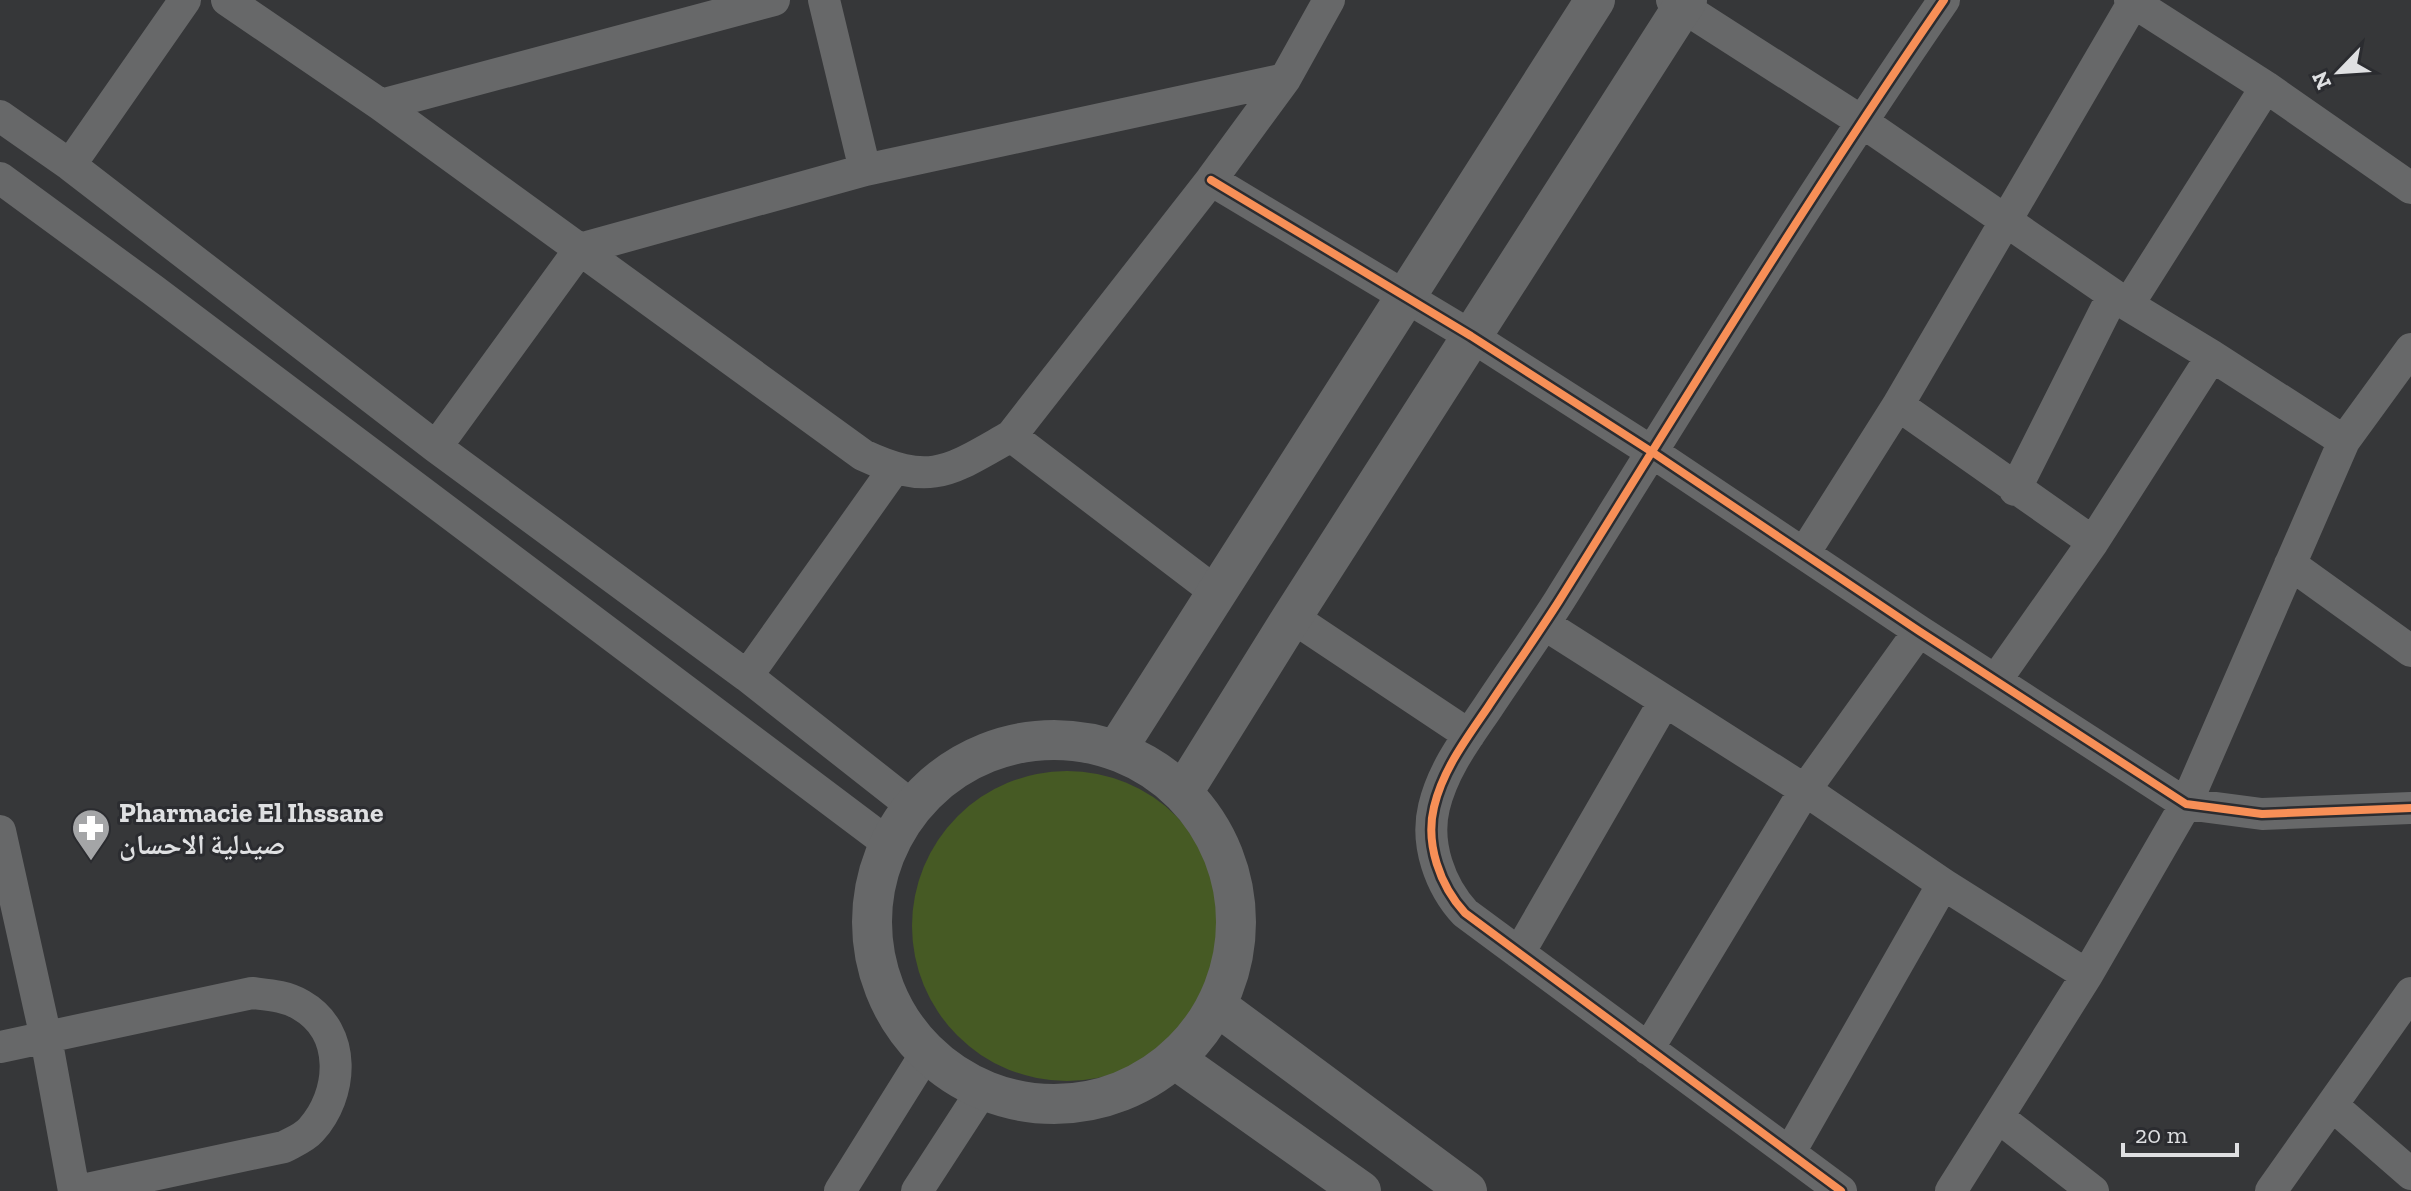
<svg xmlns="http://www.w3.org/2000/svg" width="2411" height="1191" font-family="'Zilla Slab','Noto Naskh Arabic',serif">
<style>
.green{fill:#465a24}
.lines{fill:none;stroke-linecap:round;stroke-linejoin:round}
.minor{stroke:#676869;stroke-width:32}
.tertiary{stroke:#676869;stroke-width:40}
.cycleway-casing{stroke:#2b2c30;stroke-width:13}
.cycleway{stroke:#f78f57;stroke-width:8}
.labels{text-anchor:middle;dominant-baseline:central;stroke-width:6;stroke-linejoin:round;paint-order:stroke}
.poi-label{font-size:28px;font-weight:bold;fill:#dfe0e2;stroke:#2b2c30;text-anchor:start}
</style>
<rect width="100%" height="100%" fill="#363739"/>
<path class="green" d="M912 926a155 155 0 1 1 310 0a155 155 0 1 1-310 0Z"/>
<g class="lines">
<path class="minor" d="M227 0 381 105 863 455C932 487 949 471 1011 436L1217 593
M824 0 865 170
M1672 0 1861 121 2128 305 2212 356 2344 441
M2130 0 2266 87 2411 188
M381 105 774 0
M0 116 70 165 436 447 747 676 912 806
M70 165 185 0
M0 178 153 290 889 844
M1211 180 1471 336 1652 452 1919 631 2186 804 2262 814 2411 808
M2128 305 2266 87
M1898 405 2093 542
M1011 436 1211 180 1285 79 1329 0
M436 447 580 249 865 170 1285 79
M2015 490 2113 295
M1805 552 1898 405 2133 3
M2290 564 2411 651
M1292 617 1469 735
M1544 624 1805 790 1943 884 2087 975
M747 676 894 469
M1996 680 2093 542 2212 356
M0 831 46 1038 74 1191
M1519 953 1664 702
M0 1047 252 993C269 995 286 996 301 1005 348 1032 343 1095 311 1130 304 1138 293 1142 284 1147L78 1191
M1648 1049 1805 790 1919 631
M2333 1106 2411 1174
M1998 1117 2093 1191
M1790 1152 1943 884
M840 1191 925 1055
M917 1191 980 1094
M1841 1191 1465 913C1440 886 1425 844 1434 807 1443 769 1467 738 1488 707 1512 671 1536 637 1559 601 1685 399 1809 196 1944 0
M1951 1191 2087 975 2186 804 2344 441 2411 349
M2271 1191 2411 993"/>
<path class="tertiary" d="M872 922a182 182 0 1 1 364 0a182 182 0 1 1-364 0Z
M1117 749 1595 0
M1183 792 1292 617 1687 0
M1217 1006 1467 1191
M1176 1060 1361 1191"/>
<defs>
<path id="cycleway" d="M1211 180 1471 336 1652 452 1919 631 2186 804 2262 814 2411 808
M1841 1191 1465 913C1440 886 1425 844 1434 807 1443 769 1467 738 1488 707 1512 671 1536 637 1559 601 1685 399 1809 196 1944 0"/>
</defs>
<use href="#cycleway" class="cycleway-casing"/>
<use href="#cycleway" class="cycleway"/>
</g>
<defs>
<symbol id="pharmacy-pin" viewBox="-11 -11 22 30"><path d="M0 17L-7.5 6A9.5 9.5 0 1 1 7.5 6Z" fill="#a4a5a7" stroke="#2b2c30"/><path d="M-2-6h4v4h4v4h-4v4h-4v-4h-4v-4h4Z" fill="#fff"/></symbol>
</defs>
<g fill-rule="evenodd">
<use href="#pharmacy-pin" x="69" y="806" width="44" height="60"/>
</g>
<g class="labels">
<g class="poi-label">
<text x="119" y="812">Pharmacie El Ihssane<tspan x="119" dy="32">صيدلية الاحسان</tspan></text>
</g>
</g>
<g transform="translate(2339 72) rotate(245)" stroke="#2b2c30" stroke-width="6" paint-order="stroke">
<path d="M0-6L14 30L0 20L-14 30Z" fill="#dfe0e2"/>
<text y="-12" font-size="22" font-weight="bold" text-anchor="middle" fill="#dfe0e2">N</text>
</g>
<path d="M2123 1143v12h114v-12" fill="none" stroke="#dfe0e2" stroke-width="4"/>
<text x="2135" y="1143" font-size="24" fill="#dfe0e2" stroke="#2b2c30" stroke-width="6" paint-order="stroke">20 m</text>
</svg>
